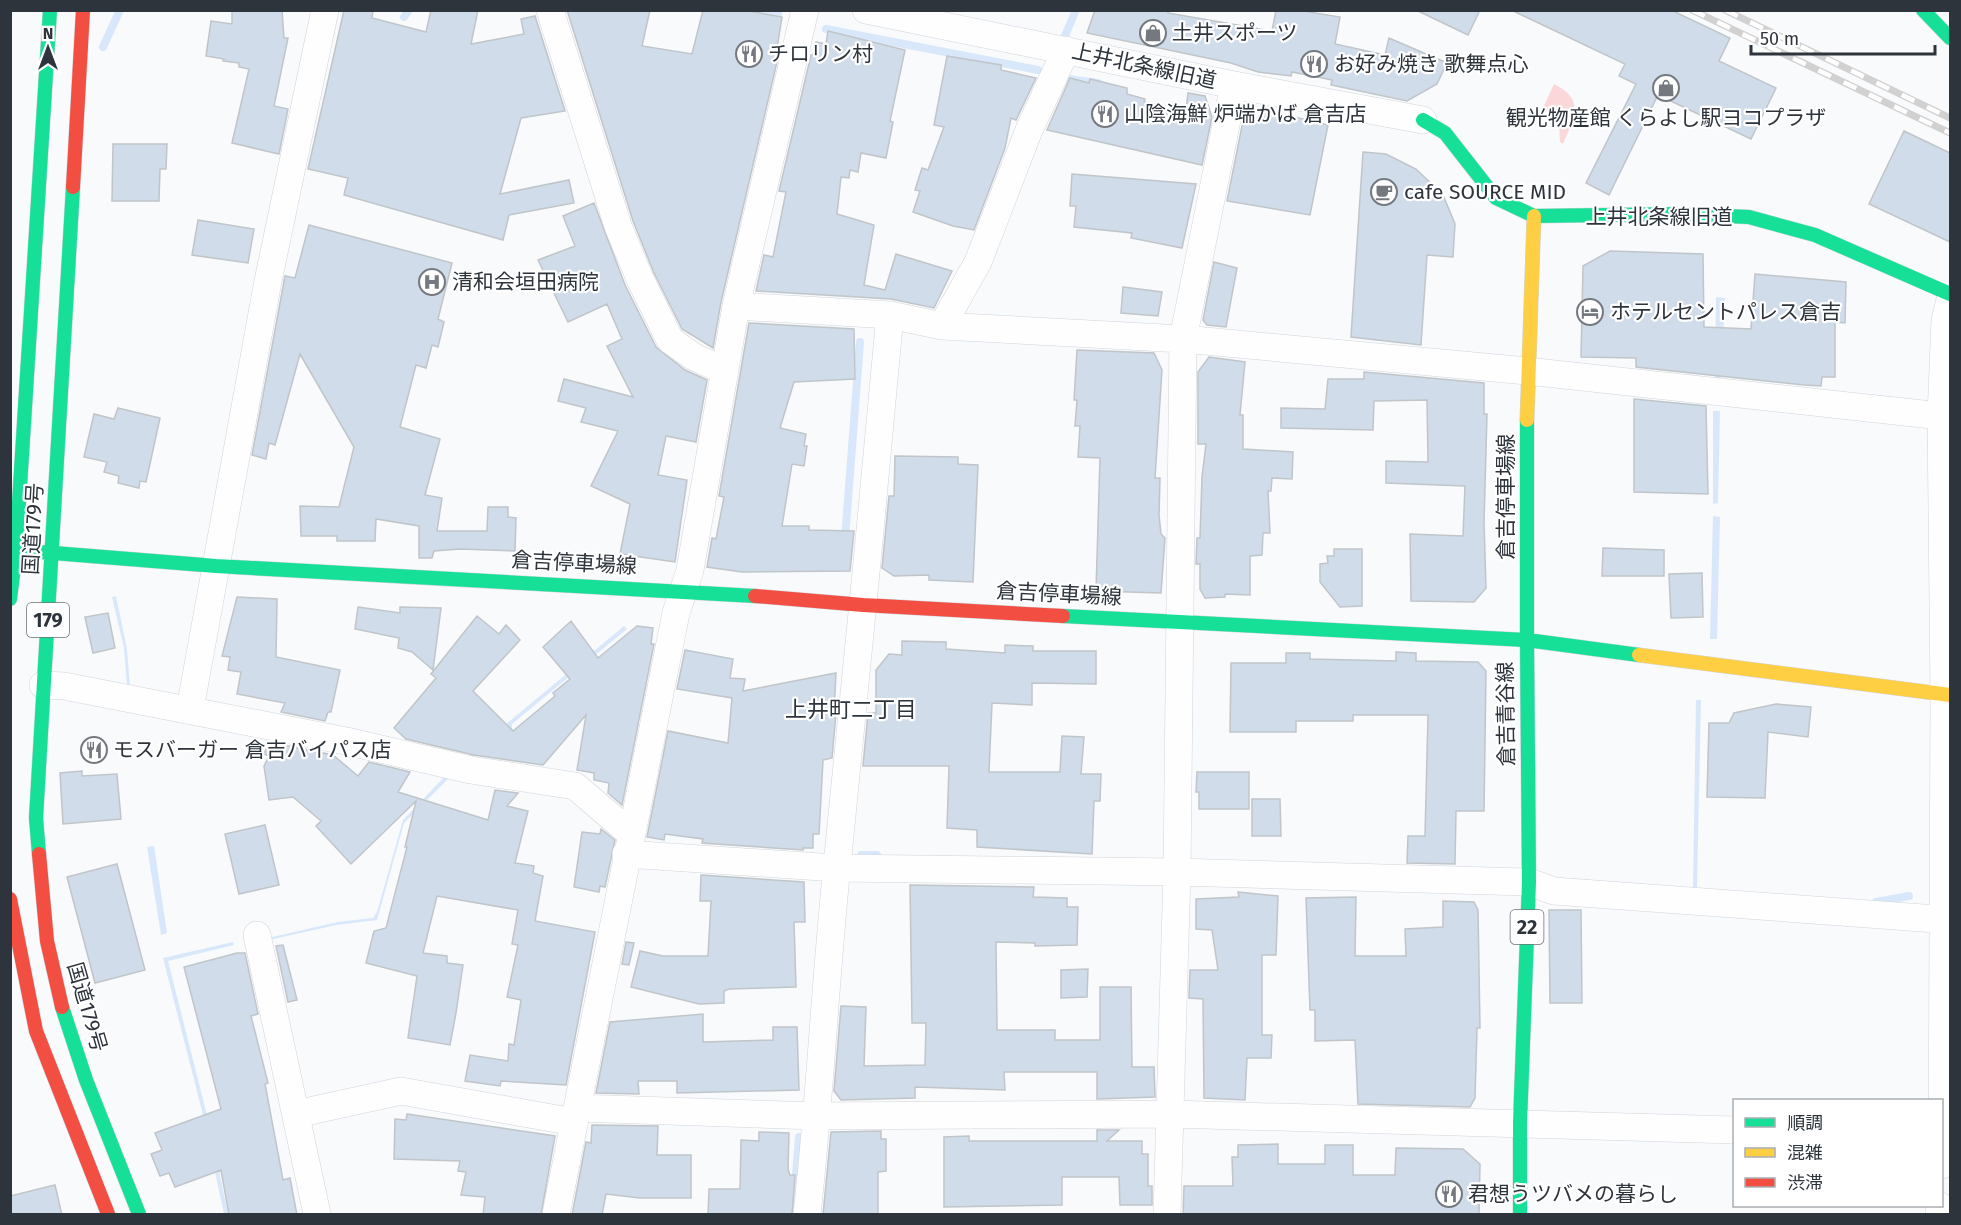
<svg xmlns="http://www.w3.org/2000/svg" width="1961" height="1225" font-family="'Fira Sans','Noto Sans JP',sans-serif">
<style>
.green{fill:#fcd7da}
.water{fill:#d8e8fa}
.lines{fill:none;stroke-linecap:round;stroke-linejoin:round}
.stream{stroke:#d8e8fa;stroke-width:8}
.building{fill:#d0dce9;stroke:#c0c5c9;stroke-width:1.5}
.street-casing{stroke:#d1d5da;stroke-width:28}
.fast-casing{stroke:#d1d5da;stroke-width:15}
.slow-casing{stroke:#d1d5da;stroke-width:15}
.jam-casing{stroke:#d1d5da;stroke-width:15}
.street{stroke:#fefeff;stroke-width:27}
.fast{stroke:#16e098;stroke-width:14}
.slow{stroke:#ffcf43;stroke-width:14}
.jam{stroke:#f24e42;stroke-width:14}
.rail-casing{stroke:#d1d1d2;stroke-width:7}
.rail{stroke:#fff;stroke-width:4.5;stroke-dasharray:14;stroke-linecap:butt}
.labels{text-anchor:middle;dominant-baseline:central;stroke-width:4.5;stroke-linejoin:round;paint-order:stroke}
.shield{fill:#fff;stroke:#6c7176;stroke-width:1.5}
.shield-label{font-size:20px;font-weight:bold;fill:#2d343c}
.poi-label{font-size:21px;fill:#2d343c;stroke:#fff;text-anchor:start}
.street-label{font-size:21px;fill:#2d343c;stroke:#fff}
.neighbourhood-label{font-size:22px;fill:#2d343c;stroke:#fff}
</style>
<rect width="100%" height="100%" fill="#f8fafc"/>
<path class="green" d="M1554 84C1586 100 1574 118 1563 144L1560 142 1559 122 1543 108Z"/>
<path class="water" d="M1716 297 1725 298 1721 381H1715Z
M1713 411H1720L1718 503 1713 504Z
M1713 516 1720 517 1717 639H1710Z
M116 596 127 649 130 688 127 687 124 648 112 597Z
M624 626 627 629 512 724V728L541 754 503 731 467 762 464 759Z
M1696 700H1701L1697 887 1694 892 1570 882V878L1691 889 1693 887Z
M449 772 452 775 404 823 377 920 336 925 269 940 268 938 338 922 373 918 377 912 403 820Z
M154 846 167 933 161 935 147 847Z
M233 942 234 945 168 961 209 1123 228 1214H224L202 1111 163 958Z"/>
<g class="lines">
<path class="stream" d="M762 10 778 14
M404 17 409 10
M826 29 1038 70
M1064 38 1076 10
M103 47 120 10
M1068 79 1098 83
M845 539 860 342
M861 855H877
M1876 902 1909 896
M793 1214 799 1137"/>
</g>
<path class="building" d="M232 10H282L284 38H288L274 106 288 109 279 154 232 143 249 69 239 67V63L223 61 224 59 206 56 211 21 232 24Z
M344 10H373L372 18 426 32 431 10H478L471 44 524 34 521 19 535 16 565 111 521 118 500 194 569 180 574 203 509 215 503 240 344 195 348 178 308 169Z
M567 10H650L642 46 692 54 703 10H743L782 17 777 48 780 49 721 302 713 348 682 329 654 273 633 221Z
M1095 10H1169L1168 13 1272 31 1276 10H1297L1340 17 1335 44 1385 55 1389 38 1447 63 1437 84 1407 101 1331 85 1332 80 1292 72 1291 76 1258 72 1231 63 1087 33Z
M1416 10H1480L1468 35Z
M1511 10H1671L1730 38 1719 61 1776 88 1751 139 1658 95 1609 195 1586 183 1636 84 1619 76 1625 64Z
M828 31 905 50 890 121 893 122 886 158 861 153 858 172 850 170 849 178 841 177 837 214 874 225 864 285 885 290 896 254 952 271 934 308 891 299 756 291 764 255 773 257 786 192 779 191 811 55H813L816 42 826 44Z
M947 56 1001 65V70L1036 78 1016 120 1011 118 1005 148 974 230 953 226 913 212 920 191 915 190 922 168 928 170 944 127 934 125Z
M1070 78 1089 83 1090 79 1127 88V94L1145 99 1144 102 1186 110 1188 93 1205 96 1212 117 1202 165 1047 130Z
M1262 109 1328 125 1310 215 1227 201 1244 116 1260 119Z
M1904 131 1950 153V242L1869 204Z
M113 144H167L166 169H160L159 201H112Z
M1363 152 1386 154 1416 169 1443 195 1455 224 1453 257 1427 255 1421 345 1351 337Z
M1072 174 1196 184 1182 248 1131 238 1132 233 1074 227 1076 206H1070Z
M594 203 625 285 656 347 685 370 707 380 696 442 666 436 658 475 687 480 675 562 620 554 630 504 591 486 618 431 581 422 586 408 558 401 564 379 633 397 607 346 622 339 607 304 568 322 538 260 575 246 563 216Z
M198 220 254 229 248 263 192 255Z
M309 225 452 263 438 319 444 322 438 347 432 345 426 368 416 365 400 427 440 439 425 495 442 498 437 531H487L488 507H508V517L516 518 515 551 460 549 434 551 432 558H419V526L376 519 375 541H337V536H301L300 506 339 507 354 447 300 354 275 445 269 443 266 459 252 455 285 276 295 278Z
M1610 251 1703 254 1704 327 1751 329 1755 274 1846 282 1845 323 1835 322V377H1822L1821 386 1804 385 1636 367V358L1581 357 1583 266Z
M1214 262 1237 268 1226 327 1207 325 1203 320Z
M1123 287 1162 292 1158 316 1121 313Z
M749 323 854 329 855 379 794 382 780 428 806 434 804 446H807L804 466 792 464 782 526H809V530L854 531 850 571 742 572 707 567 712 538 716 539 724 497 719 496Z
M1077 350 1154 353 1162 370 1155 478H1160L1159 515 1161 534 1165 538 1161 593 1096 591 1100 458 1078 457 1080 426H1075L1077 400H1074Z
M1209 357 1245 362 1240 415H1243V449L1293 452 1292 479 1272 478 1271 491H1268L1270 533H1263L1262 555 1250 556V595L1225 594V597L1205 598 1200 589V564H1196L1197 538H1200L1202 477 1206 444H1198V372Z
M1364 372 1484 383V414H1487L1484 522 1486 588 1474 602 1411 601 1410 534 1463 536 1465 486 1386 483V461L1428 462 1427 400 1374 401 1373 430 1281 428V408L1325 409 1328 379H1364Z
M1634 399 1706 406 1708 494 1634 492Z
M118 408 160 418 146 482 140 481 139 488 118 483 119 476 104 472 107 462 84 457 94 414 114 419Z
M895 456 958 457V464L978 465 973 582 929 580V575L894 576 882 568 889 496H894Z
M1603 548 1664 550V576H1602Z
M1334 549H1362V606L1340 607 1320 582V564L1328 563 1327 556H1334Z
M1702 573 1703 617 1671 618 1669 574Z
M237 597 277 599 276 657 340 670 331 712H328L325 721 281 712 285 703 237 694 241 672 228 670 230 657 222 656Z
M358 607 400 613V607L441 608 433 670 412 652 398 648 399 638 355 629Z
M108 613 115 648 93 653 85 617Z
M477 616 499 634 506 625 520 640 473 691 513 731 555 696 553 693 570 679 543 647 571 621 598 658 637 626 653 628 651 644H654L622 805 608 793 609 783 594 780V773L577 770 586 715 543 765 474 755 406 739 394 728 436 678 431 674Z
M902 641 946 642V649L1005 653V645L1033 646V651H1096V684L1032 683V705L992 703 989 772H1060L1062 736 1084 737 1081 774H1101L1100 801H1094L1092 854 977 847V830L947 828 949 766H863L868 713H876V670L889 654 902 655Z
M685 650 733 659 730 678 745 679 743 691 836 673 834 713H836L832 758 823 760 819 834H813V848H803V850L702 843 703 839 665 834 664 840 647 837 668 731 728 743 732 698 677 689Z
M1396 652 1416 653V661L1478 662 1486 671 1484 811H1456L1455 864 1407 863 1408 836H1425L1428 715H1353V721H1296V732H1230L1231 663H1286V653H1310V659L1396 661Z
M1776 704 1811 707 1808 737 1768 732 1765 798 1707 797 1709 723H1729L1734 713Z
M269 742 333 755 358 776 369 762 410 772 398 792 488 820 495 790 518 793 507 806 528 811 515 863 534 866 533 873 543 876 535 921 595 932 566 1085 501 1081 500 1086 465 1081 470 1055 508 1061 509 1044 514 1045 521 1000 507 997 518 945 512 944 518 910 437 896 423 953 447 956V963L463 965 456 1013 450 1045 408 1038 417 976 366 963 374 931 386 928 407 847H405L416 801 351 864 316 826 321 821 293 797 269 800 264 766 269 756 264 754Z
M82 771V776L117 774 121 819 63 824 60 773Z
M1197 772H1249V809H1199V792H1196Z
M1252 799H1280L1281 836H1252Z
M265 825 279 885 239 894 225 834Z
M601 829 615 840 605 887 600 886 599 892 574 887 582 832 600 834Z
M117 864 145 970 95 983 67 877Z
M701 875 804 882 805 922H794L796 987 729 989 724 991V1003L699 1004 631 987 640 951 663 956H708L711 901H700Z
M910 885 1034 887 1033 897 1067 898V907H1078L1077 945 1035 946V943L996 942 997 1030H1055V1040H1100V987H1131L1132 1067H1154L1155 1097 1097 1099V1072H1004L1005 1090 915 1087V1098L841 1100 834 1091 841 1006 866 1007 864 1066 925 1065 926 1023H912Z
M1238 892 1278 896 1276 955H1262V1035H1272L1271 1058H1247L1245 1100 1204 1098 1203 999 1189 998 1190 970H1218L1212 930 1196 929V899L1239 897Z
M1356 897 1355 956H1406L1405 929 1443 927V901L1474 902 1478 910 1480 1028H1477L1475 1098 1470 1107 1358 1104 1355 1040 1315 1041V1010H1310L1306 898Z
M1549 910H1581L1582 1003H1550Z
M626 942 634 943 629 965 622 964Z
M283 945 297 1000 288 1002 276 946Z
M237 953H245L258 1014 251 1016 268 1083 265 1084 283 1180 290 1178 297 1215H229L221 1170 175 1187 169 1173 160 1176 151 1154 162 1150 155 1133 221 1109 184 967Z
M1088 969 1087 997 1061 998V970Z
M703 1014V1042L773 1040V1027H797L799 1090 677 1093V1081H638L639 1094 596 1093 610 1022Z
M407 1114 555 1136 541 1215H483L485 1197 461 1195 466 1172 458 1171 460 1161 394 1159 395 1119 406 1120Z
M592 1125 658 1126 657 1155H691V1198H640L606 1194 602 1215H572L586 1142 591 1143Z
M1097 1130H1119L1107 1141H1142V1154H1148V1186H1152V1205H1120L1119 1177H1062V1205L944 1207V1137L969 1136V1141H1097Z
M881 1131V1139H886V1171L878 1172V1215H823L831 1132Z
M759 1132 789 1133 788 1169 790 1175H795L792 1215H708L709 1189H740L741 1140 759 1141Z
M1278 1144V1164H1325V1145H1353V1175H1395L1396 1148 1463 1149 1480 1164 1479 1215H1183L1184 1186H1233L1232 1157H1238V1145Z
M55 1185 62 1215H10V1196Z"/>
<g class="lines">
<defs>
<path id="street" d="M550 10 618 226 640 279 670 340 694 357 723 370
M866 10 1234 85 1423 120
M736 306 890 315 942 326 1183 339 1527 371 1941 416 1945 320 1950 300
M942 326 978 262 1029 130 1066 50
M1941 416 1944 694 1942 1165
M43 685 64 686 346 741 471 770 575 786 630 833
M190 709 268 281 325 10
M626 854 836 868 1177 872 1529 882 1554 891 1950 920
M257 935 317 1214
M578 1108 818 1116 1170 1114 1734 1130
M296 1114 401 1091 574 1122
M556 1214 676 613 690 570 736 306 805 10
M807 1214C820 1099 825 982 837 866 855 682 874 499 890 315
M1167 1214 1177 872 1183 339 1234 85
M1939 1214 1940 1206"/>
<path id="fast" d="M1923 10 1950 38
M1423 120 1445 133 1496 198 1534 216 1681 214 1749 217 1815 235 1950 294
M16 550 216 566 755 596
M10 599 16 550 50 10
M1063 616 1527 640V420
M39 854 36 818 73 187
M62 1007 86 1080 139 1214
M1520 1214V1123L1529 882 1527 640 1639 655"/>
<path id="slow" d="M1527 420 1534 216
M1639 655 1950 695"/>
<path id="jam" d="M73 187 83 10
M755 596 863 605 1063 616
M39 854 47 941 62 1007
M10 899 36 1031 108 1214"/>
</defs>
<use href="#street" class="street-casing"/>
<use href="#fast" class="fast-casing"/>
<use href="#slow" class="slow-casing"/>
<use href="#jam" class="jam-casing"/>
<use href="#street" class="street"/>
<use href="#fast" class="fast"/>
<use href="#slow" class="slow"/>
<use href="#jam" class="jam"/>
<defs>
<path id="rail" d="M1692 10 1950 133
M1725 10 1950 118"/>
</defs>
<use href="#rail" class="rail-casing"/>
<use href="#rail" class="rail"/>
</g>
<defs>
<symbol id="shop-ring" viewBox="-11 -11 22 22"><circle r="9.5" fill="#fff" stroke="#74797f" stroke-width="1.5"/><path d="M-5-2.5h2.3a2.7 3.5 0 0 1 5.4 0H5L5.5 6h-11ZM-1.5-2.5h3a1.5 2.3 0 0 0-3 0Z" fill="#74797f"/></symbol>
<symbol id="restaurant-ring" viewBox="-11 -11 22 22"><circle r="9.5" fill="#fff" stroke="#74797f" stroke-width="1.5"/><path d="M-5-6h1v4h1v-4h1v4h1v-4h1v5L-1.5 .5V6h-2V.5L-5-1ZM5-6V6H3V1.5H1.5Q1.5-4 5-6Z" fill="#74797f"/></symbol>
<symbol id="cafe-ring" viewBox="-11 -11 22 22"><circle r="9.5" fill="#fff" stroke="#74797f" stroke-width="1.5"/><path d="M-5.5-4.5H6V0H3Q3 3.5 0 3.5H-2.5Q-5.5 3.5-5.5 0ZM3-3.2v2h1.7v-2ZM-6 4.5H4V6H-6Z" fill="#74797f"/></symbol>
<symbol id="hospital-ring" viewBox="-11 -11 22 22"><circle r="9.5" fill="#fff" stroke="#74797f" stroke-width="1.5"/><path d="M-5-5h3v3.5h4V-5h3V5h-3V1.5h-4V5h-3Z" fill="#74797f"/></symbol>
<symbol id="hotel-ring" viewBox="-11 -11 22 22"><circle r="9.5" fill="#fff" stroke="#74797f" stroke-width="1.5"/><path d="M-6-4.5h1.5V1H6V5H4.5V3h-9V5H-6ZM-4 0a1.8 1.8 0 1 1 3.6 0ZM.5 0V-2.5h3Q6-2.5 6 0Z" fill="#74797f"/></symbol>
</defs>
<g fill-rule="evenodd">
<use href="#shop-ring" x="1138" y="18" width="30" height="30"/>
<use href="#restaurant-ring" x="734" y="39" width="30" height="30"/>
<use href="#restaurant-ring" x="1299" y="49" width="30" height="30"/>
<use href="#shop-ring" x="1651" y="73" width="30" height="30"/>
<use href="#restaurant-ring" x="1090" y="99" width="30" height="30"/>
<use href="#cafe-ring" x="1369" y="177" width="30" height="30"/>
<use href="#hospital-ring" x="417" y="267" width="30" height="30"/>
<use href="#hotel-ring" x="1575" y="297" width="30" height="30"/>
<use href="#restaurant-ring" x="79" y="735" width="30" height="30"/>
<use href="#restaurant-ring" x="1434" y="1179" width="30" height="30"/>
</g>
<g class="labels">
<g class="shield">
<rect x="27" y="603" width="42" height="34" rx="4.5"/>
<rect x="1510.5" y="910" width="33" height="34" rx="4.5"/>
</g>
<g class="shield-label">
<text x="48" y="620">179</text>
<text x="1527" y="927">22</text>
</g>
<g class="poi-label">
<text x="1172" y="33">土井スポーツ</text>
<text x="768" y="54">チロリン村</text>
<text x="1334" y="64">お好み焼き 歌舞点心</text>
<text x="1124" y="114">山陰海鮮 炉端かば 倉吉店</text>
<text x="1666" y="118" text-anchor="middle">観光物産館 くらよし駅ヨコプラザ</text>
<text x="1404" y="192">cafe SOURCE MID</text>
<text x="452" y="282">清和会垣田病院</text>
<text x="1610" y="312">ホテルセントパレス倉吉</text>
<text x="113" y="750">モスバーガー 倉吉バイパス店</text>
<text x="1468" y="1194">君想うツバメの暮らし</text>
</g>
<g class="street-label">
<text transform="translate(1144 66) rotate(12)">上井北条線旧道</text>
<text x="1659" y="217">上井北条線旧道</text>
<text transform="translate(1506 497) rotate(-90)">倉吉停車場線</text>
<text transform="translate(33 529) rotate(-87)">国道179号</text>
<text transform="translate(574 563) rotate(3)">倉吉停車場線</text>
<text transform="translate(1059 594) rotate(3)">倉吉停車場線</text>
<text transform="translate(1506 714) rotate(-91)">倉吉青谷線</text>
<text transform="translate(87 1007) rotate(74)">国道179号</text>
</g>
<g class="neighbourhood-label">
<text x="851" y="709">上井町二丁目</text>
</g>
</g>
<rect width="1961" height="1225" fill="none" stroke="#2d343c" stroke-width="24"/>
<rect x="1733" y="1099" width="210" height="108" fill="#ffffff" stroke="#abaeb1" stroke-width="1.5"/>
<rect x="1745" y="1118" width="30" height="9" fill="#16e098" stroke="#abaeb1" stroke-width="1.5"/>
<text x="1787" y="1129" font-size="18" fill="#2d343c">順調</text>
<rect x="1745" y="1148" width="30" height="9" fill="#ffcf43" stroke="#abaeb1" stroke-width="1.5"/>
<text x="1787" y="1159" font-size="18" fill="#2d343c">混雑</text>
<rect x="1745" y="1178" width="30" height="9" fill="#f24e42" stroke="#abaeb1" stroke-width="1.5"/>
<text x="1787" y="1189" font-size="18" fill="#2d343c">渋滞</text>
<g transform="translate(48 48)" stroke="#ffffff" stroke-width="4.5" paint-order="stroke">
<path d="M0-4.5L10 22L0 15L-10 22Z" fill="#2d343c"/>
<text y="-9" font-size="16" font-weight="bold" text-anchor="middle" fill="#2d343c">N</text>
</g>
<path d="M1751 45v9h184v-9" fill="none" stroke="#2d343c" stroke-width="3"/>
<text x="1760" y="45" font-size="18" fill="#2d343c" stroke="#ffffff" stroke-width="4.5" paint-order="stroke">50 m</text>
</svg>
